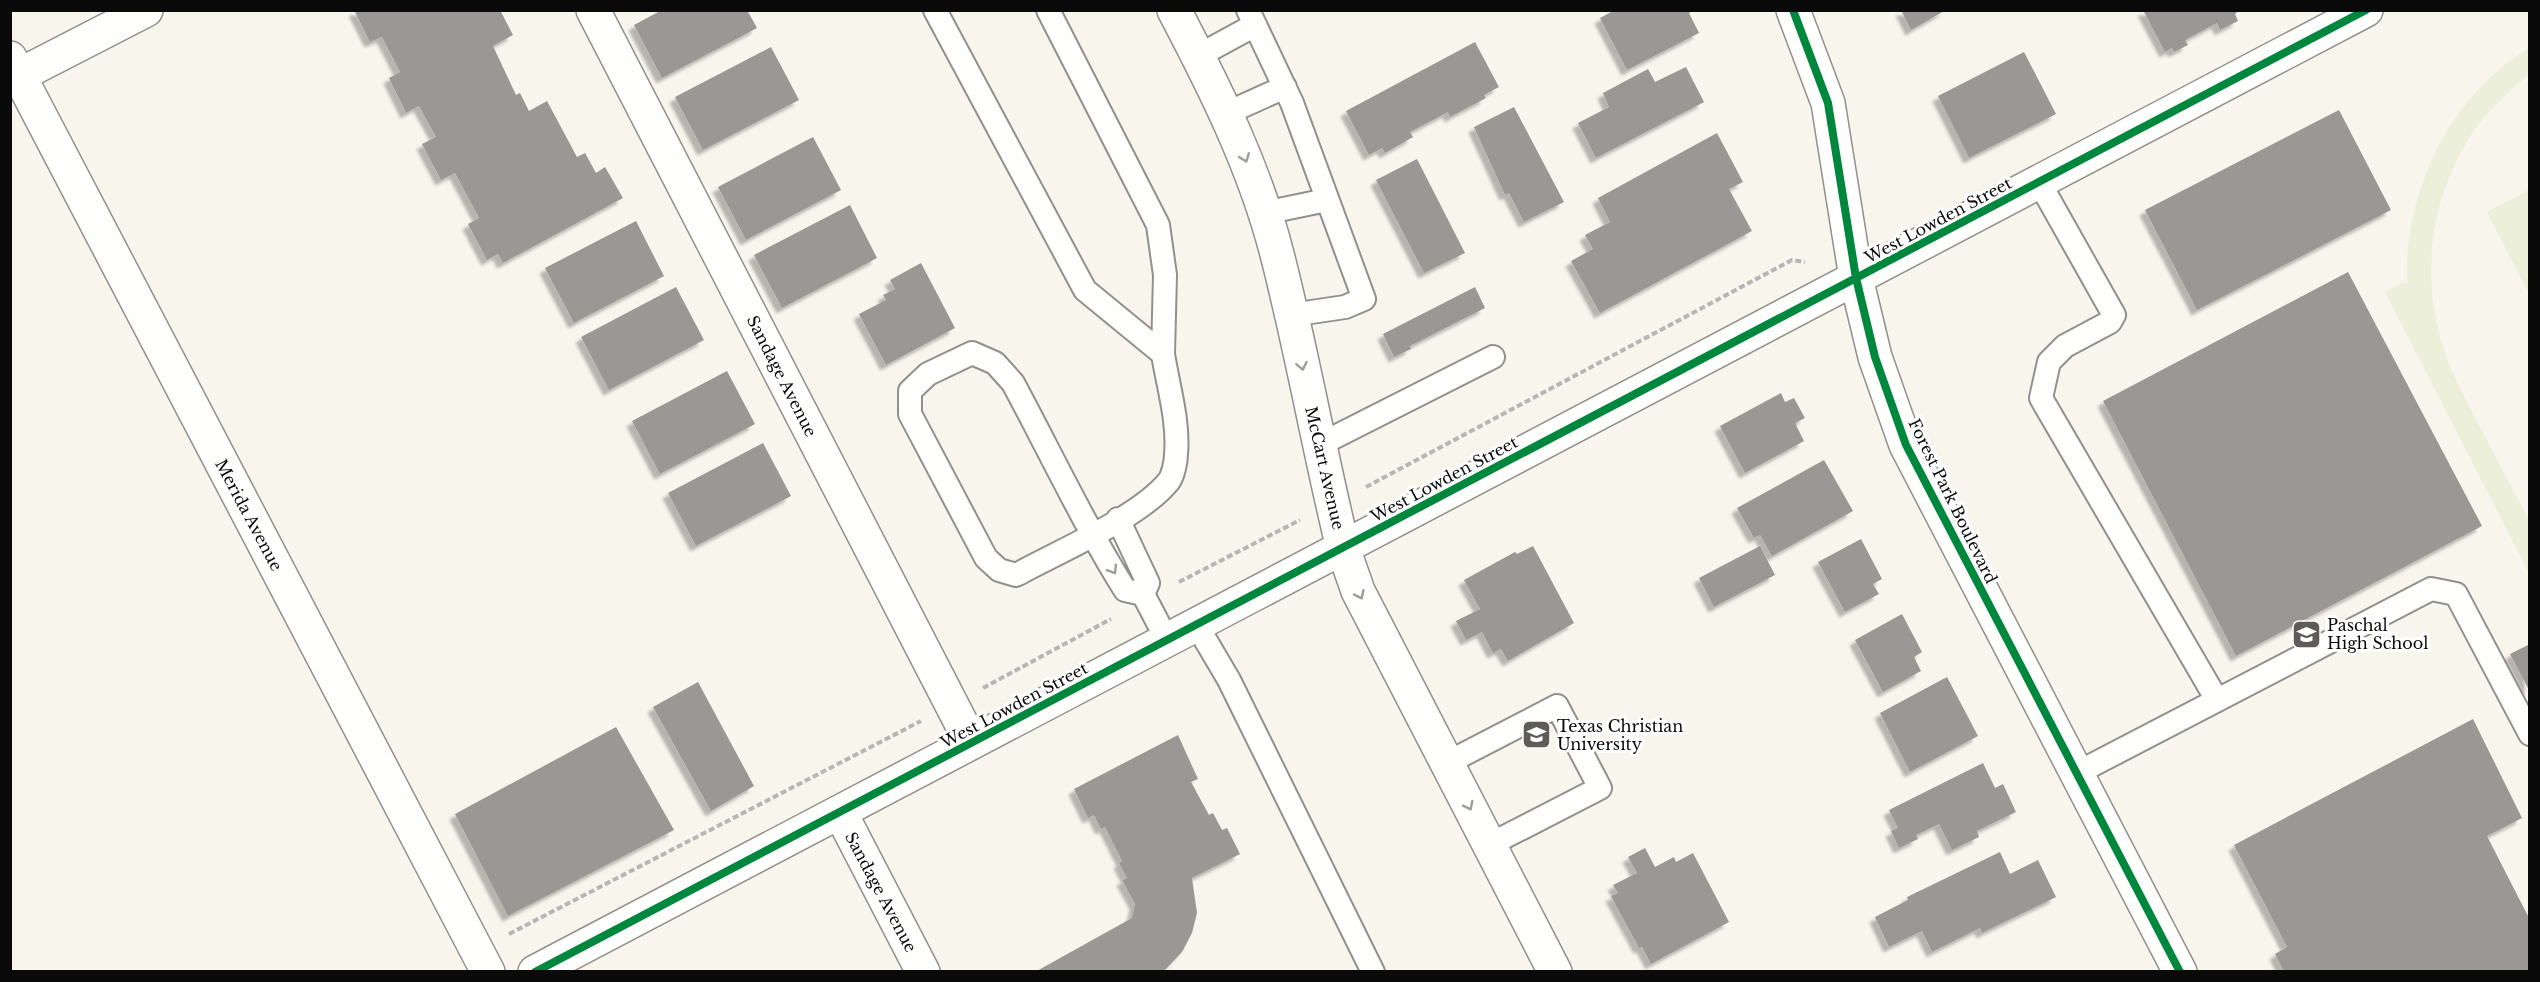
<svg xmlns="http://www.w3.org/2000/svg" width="2540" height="982" font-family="'Libre Baskerville',serif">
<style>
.pitch{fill:#ecefd9}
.building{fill:#9a9894;filter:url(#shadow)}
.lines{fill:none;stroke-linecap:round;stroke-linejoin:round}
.service-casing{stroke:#91908c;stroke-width:26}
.minor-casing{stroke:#91908c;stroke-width:36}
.tertiary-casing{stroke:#91908c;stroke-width:36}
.path{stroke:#b7b6b5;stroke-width:4;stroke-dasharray:6 3;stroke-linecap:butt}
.service{stroke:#fefefc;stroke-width:22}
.minor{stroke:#fefefc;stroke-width:33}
.tertiary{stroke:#fefefc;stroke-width:33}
.cycleway-casing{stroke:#fff;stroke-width:11}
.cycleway{stroke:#00873e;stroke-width:8}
.oneway{stroke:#9c9c9b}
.labels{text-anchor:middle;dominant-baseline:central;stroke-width:6;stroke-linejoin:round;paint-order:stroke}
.street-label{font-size:16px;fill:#0a0a0a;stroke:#fff}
.poi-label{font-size:16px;fill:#0a0a0a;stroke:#fff;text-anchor:start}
</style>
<defs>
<filter id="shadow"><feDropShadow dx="-5.5" dy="5.5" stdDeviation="1.5" flood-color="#0004"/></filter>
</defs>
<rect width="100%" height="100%" fill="#f8f5ed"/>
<path class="pitch" d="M2529 48V74C2510 91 2490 108 2475 129 2423 206 2417 301 2458 384 2475 418 2493 452 2511 486 2516 497 2526 510 2529 523 2533 537 2530 558 2529 573L2385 292 2405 282 2407 285C2404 191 2449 97 2529 48Z
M2529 190V294L2487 212Z"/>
<path class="building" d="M354 10H500L513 35 493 46 516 95 520 93 529 111 547 101 577 157 585 153 596 173 605 167 623 198 503 263 498 254 487 260 468 224 479 218 455 173 441 180 422 144 436 137 419 106 406 113 389 78 400 72 382 37 370 42Z
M662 10H747L757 28 662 78 634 25Z
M1615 10H1694L1689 13 1699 33 1627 70 1600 18Z
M1901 10H1946L1911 30Z
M2143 10H2240L2235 14 2238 21 2220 30 2217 23 2185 40 2188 45 2174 52 2172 48 2165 52Z
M1475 42 1499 87 1484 95 1486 98 1450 117 1448 112 1410 132 1413 137 1385 153 1382 148 1369 155 1346 111Z
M771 47 799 100 703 150 675 97Z
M2024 52 2056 114 1969 158 1938 96Z
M1686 67 1704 102 1596 158 1578 123 1609 107 1603 93 1648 69 1655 82Z
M1514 107 1564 202 1524 222 1509 193 1505 195 1474 127Z
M2339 110 2391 210 2197 310 2145 210Z
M1717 133 1743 182 1729 189 1752 231 1600 313 1571 261 1593 249 1585 235 1610 222 1598 198Z
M813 137 841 190 746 240 718 187Z
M1417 159 1465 253 1424 273 1376 180Z
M850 205 877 258 782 308 754 255Z
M636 221 664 276 574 323 545 268Z
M921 263 955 328 886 365 859 314 886 300 883 295 895 289 890 280Z
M2348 272 2482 526 2236 656 2103 401Z
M676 287 704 340 609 390 581 337Z
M1475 287 1485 308 1410 346 1411 349 1394 357 1383 334Z
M727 371 755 424 660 474 632 421Z
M1781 393 1785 402 1794 398 1805 418 1795 423 1804 441 1745 473 1720 426Z
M763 443 791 496 696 546 668 493Z
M1824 460 1853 511 1772 556 1760 535 1754 538 1737 508Z
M1861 539 1882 579 1873 584 1879 594 1845 612 1818 562Z
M1533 546 1574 623 1508 661 1501 649 1493 653 1482 632 1466 640 1456 621 1480 609 1464 580 1515 552 1517 554Z
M1760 546 1775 575 1714 607 1699 578Z
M1902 614 1922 652 1914 657 1921 671 1883 692 1855 640Z
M2530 644V692L2510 654Z
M1947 677 1978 736 1910 772 1880 713Z
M698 682 754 786 711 811 653 707Z
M2473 719 2522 818 2487 836 2530 920V972H2284L2275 954 2287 947 2234 845Z
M616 727 674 830 508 916 455 814Z
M1178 735 1198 779 1191 782 1209 815 1213 813 1222 830 1227 828 1240 854 1192 878 1197 913 1192 933 1182 952 1163 972H1035L1132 918 1135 904 1122 880 1127 878 1119 863 1122 861 1105 827 1101 829 1094 815 1088 818 1074 789Z
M1983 763 1995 788 2003 784 2016 812 1977 831 1979 837 1952 850 1939 824 1916 835 1918 839 1899 848 1891 831 1898 828 1889 810Z
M1645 848 1655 867 1674 857 1676 862 1693 853 1729 922 1651 964 1642 947 1639 948 1611 896 1618 893 1613 885 1637 873 1628 857Z
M2000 852 2010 874 2038 860 2056 897 1982 933 1980 928 1932 952 1922 931 1889 947 1875 917 1908 900 1907 897Z"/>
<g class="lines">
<defs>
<path id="service" d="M935 10 1085 290 1163 354 1165 275 1158 225 1048 10
M1248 10 1292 103 1364 299 1345 307 1291 315
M1198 56 1255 25
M1225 114 1285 87
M2039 182 2114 315 2110 322 2065 346 2049 362 2041 398 2217 700
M1264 213 1327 200
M1319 445 1493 357
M1118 519 1148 583 1143 594 1167 640
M1143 594 1125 590C1084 524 1050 452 1013 383L995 363 972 353 928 374 910 391V414L986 558 999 570 1016 575C1059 551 1139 518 1169 481 1173 475 1176 462 1176 454 1179 421 1168 386 1163 354
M1196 624 1229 680 1373 972
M1447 763 1557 706 1600 788 1489 845
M2077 773 2431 589 2456 594 2530 734"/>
<path id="minor" d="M593 10 971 742
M10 58 488 972
M10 80 146 10
M840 812 923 972
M535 972 2366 10"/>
<path id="tertiary" d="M1174 10C1215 88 1255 168 1277 254 1302 351 1319 450 1343 548L1358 591 1555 972
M1793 10 1828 103 1856 278 1875 357 1906 445 2180 972"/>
</defs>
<use href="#service" class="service-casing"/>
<use href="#minor" class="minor-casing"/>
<use href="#tertiary" class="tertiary-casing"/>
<path class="path" d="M1366 487 1792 260 1805 262
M1179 582 1300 520
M983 688 1111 619
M509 934 921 721"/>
<use href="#service" class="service"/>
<use href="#minor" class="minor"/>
<use href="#tertiary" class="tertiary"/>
<defs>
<path id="cycleway" d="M1793 10 1828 103 1856 278 1875 357 1906 445 2180 972
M535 972 2366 10"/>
</defs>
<use href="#cycleway" class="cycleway-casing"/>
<use href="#cycleway" class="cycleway"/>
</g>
<defs><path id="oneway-chevron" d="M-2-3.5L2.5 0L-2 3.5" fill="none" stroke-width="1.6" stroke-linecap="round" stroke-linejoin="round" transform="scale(1.5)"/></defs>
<g class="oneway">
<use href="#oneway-chevron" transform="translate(1245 158) rotate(69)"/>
<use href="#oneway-chevron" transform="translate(1302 366) rotate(78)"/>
<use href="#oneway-chevron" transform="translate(1113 570) rotate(59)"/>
<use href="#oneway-chevron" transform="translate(1360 595) rotate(65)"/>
<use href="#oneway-chevron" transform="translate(1469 806) rotate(63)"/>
</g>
<defs>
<symbol id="school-square" viewBox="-11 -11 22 22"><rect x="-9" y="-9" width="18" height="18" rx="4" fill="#5d5c59" stroke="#fff"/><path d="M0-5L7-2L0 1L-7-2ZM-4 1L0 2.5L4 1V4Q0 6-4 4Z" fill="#fff"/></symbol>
<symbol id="university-square" viewBox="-11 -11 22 22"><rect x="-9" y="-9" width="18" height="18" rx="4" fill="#5d5c59" stroke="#fff"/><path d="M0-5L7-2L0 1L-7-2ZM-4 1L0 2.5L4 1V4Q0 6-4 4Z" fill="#fff"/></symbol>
</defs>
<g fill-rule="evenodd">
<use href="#school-square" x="2290" y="618" width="33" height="33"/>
<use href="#university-square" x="1520" y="718" width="33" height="33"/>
</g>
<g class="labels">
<g class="street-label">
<text transform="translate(1938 220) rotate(-28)">West Lowden Street</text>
<text transform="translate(782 376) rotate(63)">Sandage Avenue</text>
<text transform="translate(1325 468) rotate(77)">McCart Avenue</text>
<text transform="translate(1444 479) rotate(-28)">West Lowden Street</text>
<text transform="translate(1953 501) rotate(64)">Forest Park Boulevard</text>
<text transform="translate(249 515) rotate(62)">Merida Avenue</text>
<text transform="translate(1014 705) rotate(-28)">West Lowden Street</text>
<text transform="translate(881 892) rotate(62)">Sandage Avenue</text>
</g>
<g class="poi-label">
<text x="2327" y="625">Paschal<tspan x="2327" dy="18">High School</tspan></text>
<text x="1557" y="726">Texas Christian<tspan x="1557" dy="18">University</tspan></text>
</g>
</g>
<rect width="2540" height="982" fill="none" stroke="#0a0a0a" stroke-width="24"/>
</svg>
